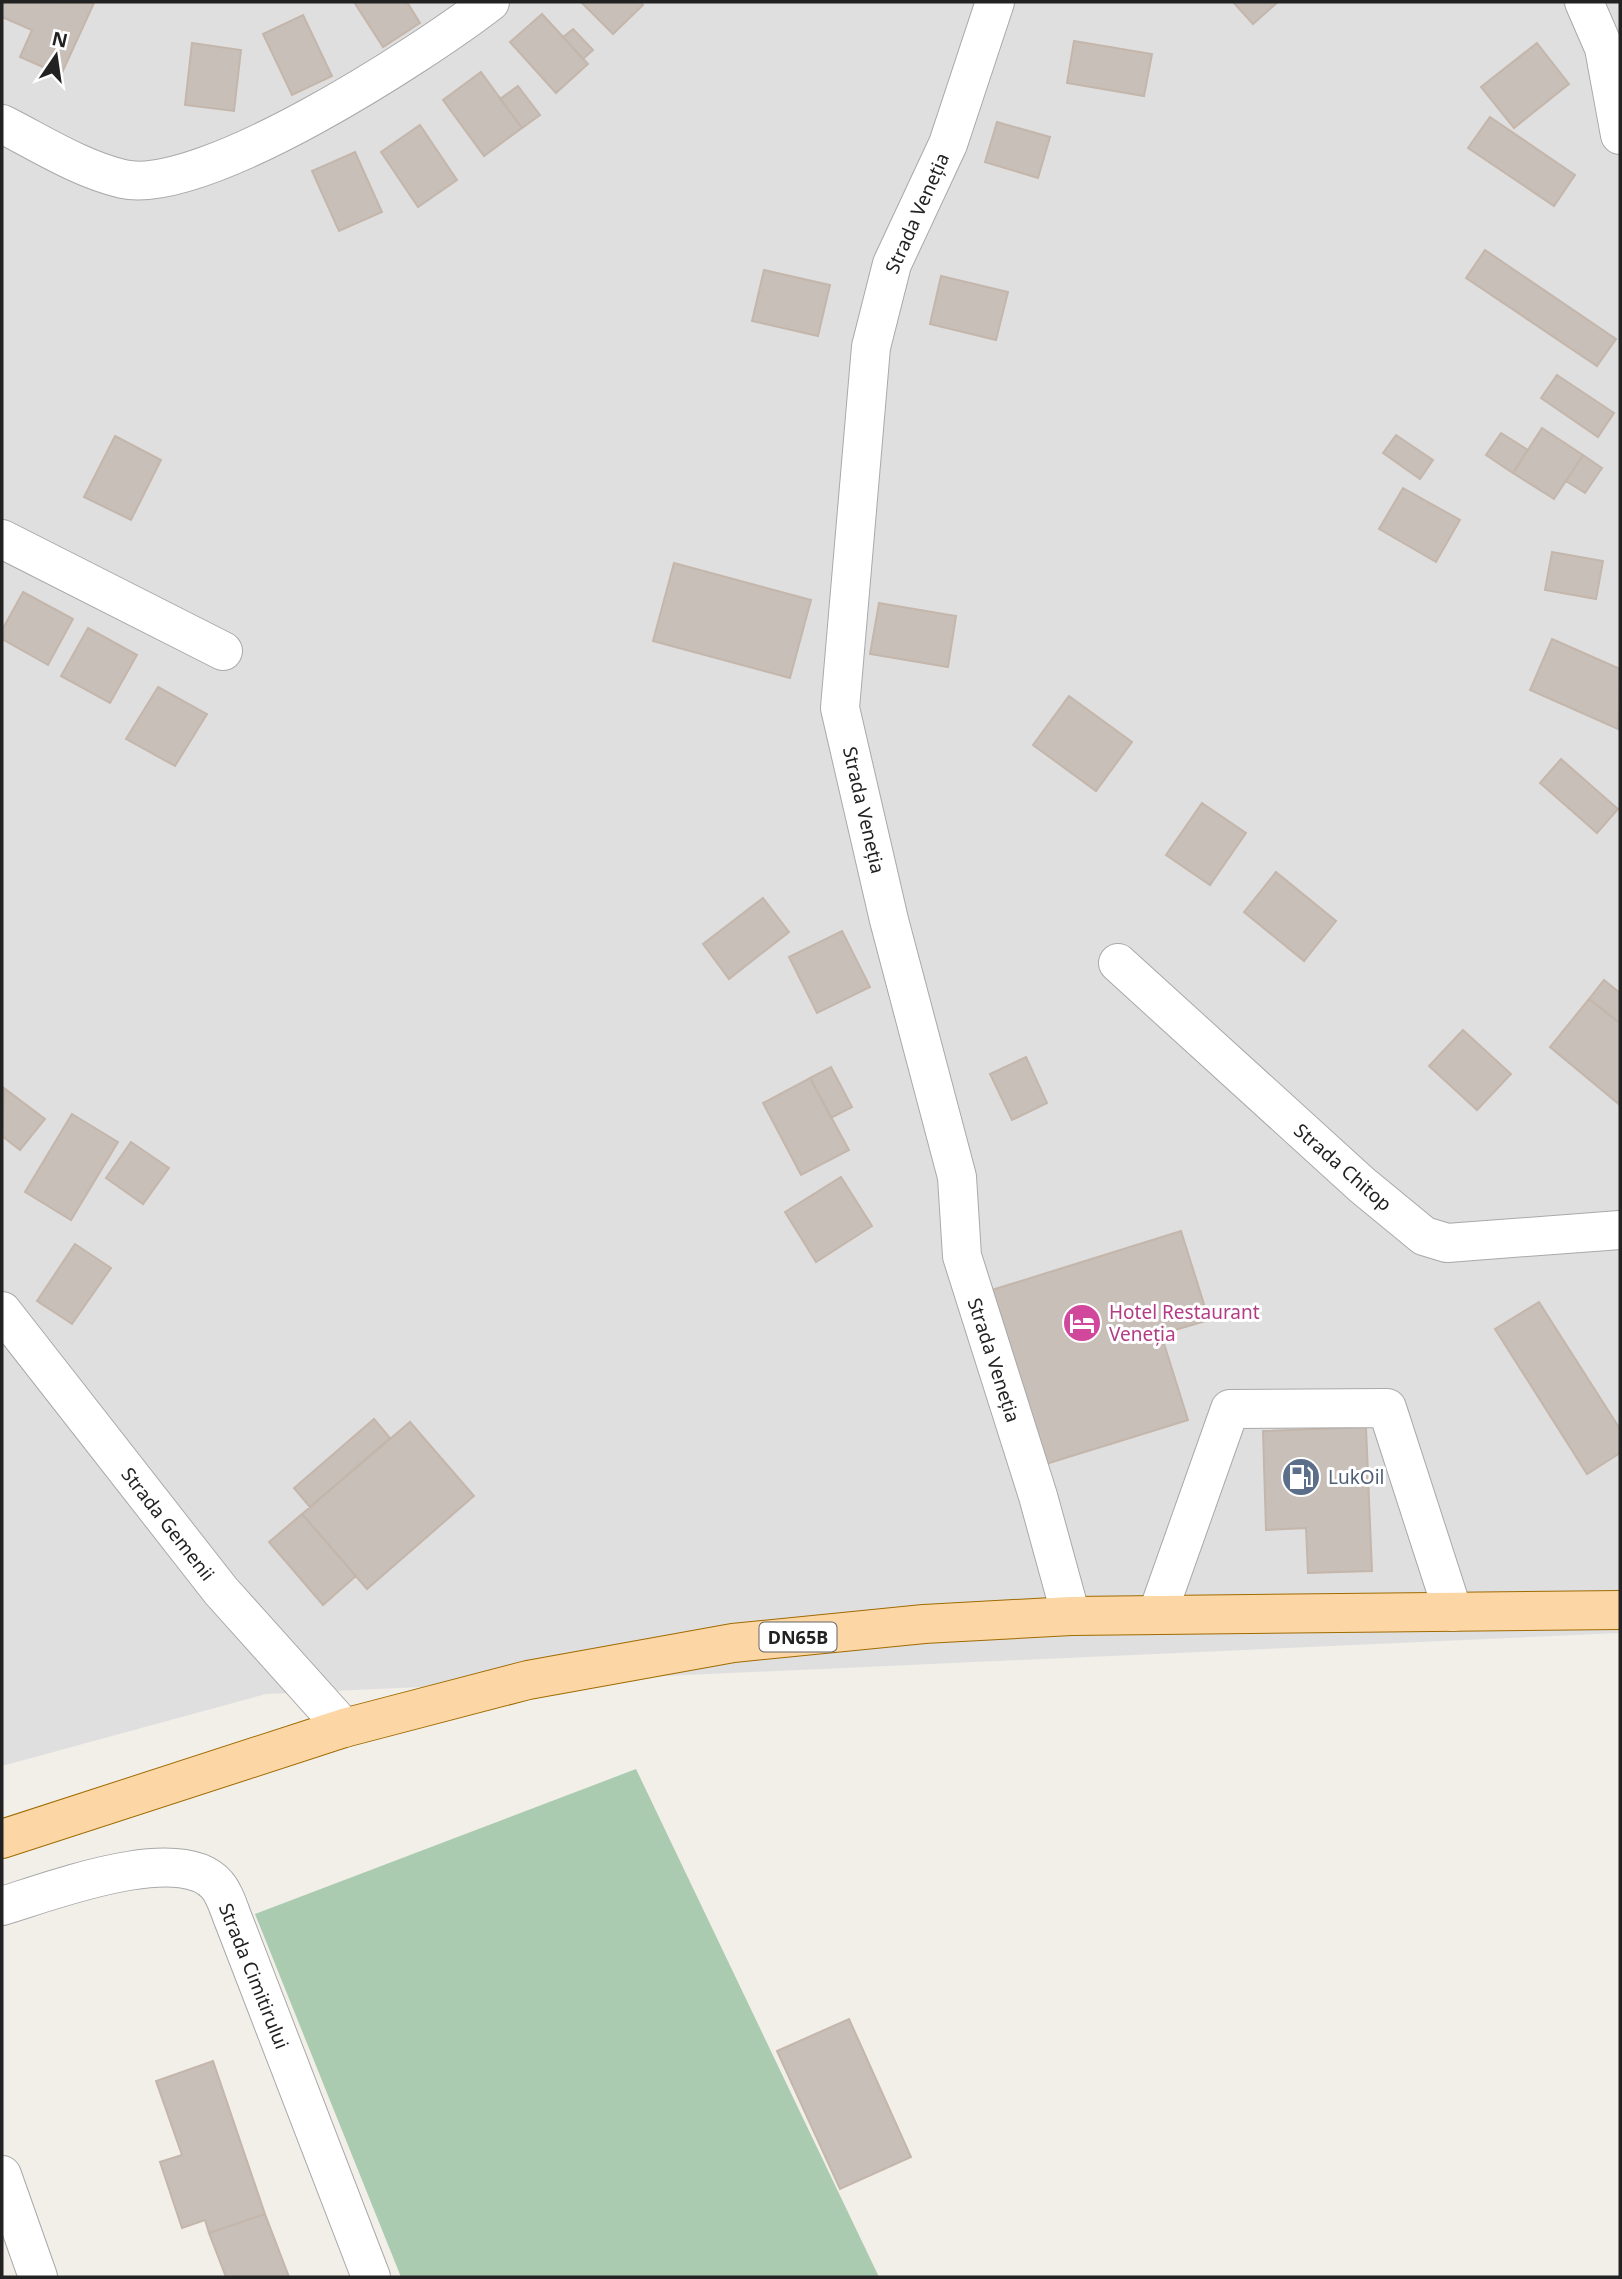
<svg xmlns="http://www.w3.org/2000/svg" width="1622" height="2279" font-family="'Noto Sans',sans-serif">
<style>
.residential{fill:#e0dfdf}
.cemetery{fill:#aacbaf}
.building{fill:#c7bfb8;stroke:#c4b6ab;stroke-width:2}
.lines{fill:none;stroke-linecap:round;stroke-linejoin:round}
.minor-casing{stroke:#a9a9a9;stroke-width:40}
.major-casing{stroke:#a06b00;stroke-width:40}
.minor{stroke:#fff;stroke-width:38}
.major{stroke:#fcd6a4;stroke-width:38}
.labels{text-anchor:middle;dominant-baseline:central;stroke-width:6;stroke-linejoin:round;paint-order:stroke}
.shield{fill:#fff;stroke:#646464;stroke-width:2}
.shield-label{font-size:18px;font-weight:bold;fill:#222}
.street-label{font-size:19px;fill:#222;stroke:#fff}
.hotel-label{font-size:19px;fill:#b23c85;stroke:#fff;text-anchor:start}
.service-label{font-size:19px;fill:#4e5e75;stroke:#fff;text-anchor:start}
</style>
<rect width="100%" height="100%" fill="#f2efe9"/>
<path class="residential" d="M2 2H1620V1633L266 1694 2 1766Z"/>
<path class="cemetery" d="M636 1769 879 2277H401L255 1914Z"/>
<path class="building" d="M2 2 94 3 61 75 20 57 32 30 2 17Z
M354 2H407L420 23 383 47Z
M581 2H640L643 5 613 34Z
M1233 2H1278L1253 24Z
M542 14 588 64 556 93 510 42Z
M303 15 332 76 292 95 263 34Z
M573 29 593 50 583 59 563 37Z
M1074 41 1152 54 1144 96 1067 83Z
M192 43 241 50 234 111 185 105Z
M1537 43 1569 84 1514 128 1481 87Z
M481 72 522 128 484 156 443 100Z
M518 86 540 115 522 128 500 99Z
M1490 117 1575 175 1554 206 1468 148Z
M997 122 1050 137 1038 178 985 162Z
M420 125 457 180 418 207 381 152Z
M355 152 382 212 339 231 312 171Z
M1485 250 1616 339 1597 366 1466 278Z
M764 270 830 285 818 336 752 321Z
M941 276 1008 292 996 340 930 324Z
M1557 375 1614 413 1598 437 1541 398Z
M1542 428 1583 455 1554 499 1513 473Z
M1501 433 1528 450 1513 473 1486 455Z
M1396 435 1433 460 1420 479 1383 453Z
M115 436 161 460 131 520 84 497Z
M1583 455 1602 468 1585 493 1566 481Z
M1403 488 1460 520 1436 562 1379 529Z
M1552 552 1603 561 1596 599 1545 590Z
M674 563 811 600 790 678 653 641Z
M23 592 73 619 48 665 2 639V630Z
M879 603 956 616 948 667 870 654Z
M88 628 137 655 110 703 61 676Z
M1552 639 1620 669 1618 729 1530 690Z
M158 687 207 714 175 766 126 739Z
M1069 696 1132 742 1096 791 1033 745Z
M1561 759 1618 809 1597 833 1540 783Z
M1202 803 1246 833 1210 885 1166 855Z
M1276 872 1336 921 1304 961 1244 912Z
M763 898 789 932 729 979 703 944Z
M842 931 870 987 817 1013 789 957Z
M1604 980 1620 993V1023L1589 999Z
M1589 999 1620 1023V1105L1550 1047Z
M1463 1030 1511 1074 1477 1110 1429 1066Z
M1026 1057 1047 1103 1012 1120 990 1074Z
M831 1067 852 1107 831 1118 810 1078Z
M810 1078 849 1150 801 1175 763 1103Z
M4 1088 45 1119 20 1150 2 1136Z
M72 1114 118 1142 71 1220 25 1192Z
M131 1142 169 1168 143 1204 106 1178Z
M841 1177 872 1226 816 1262 785 1212Z
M1181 1231 1209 1320 1161 1334 1188 1420 1046 1464 992 1290Z
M75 1244 111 1268 72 1324 37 1301Z
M1539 1302 1620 1429V1453L1587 1474 1495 1329Z
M374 1419 390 1438 310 1507 294 1488Z
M410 1422 474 1496 367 1589 302 1514Z
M1366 1427 1372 1571 1308 1573 1306 1528 1266 1530 1263 1431Z
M302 1514 356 1576 323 1605 269 1542Z
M849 2019 911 2157 840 2189 777 2051Z
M213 2061 265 2214 209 2233 205 2220 182 2228 160 2162 182 2155 156 2081Z
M265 2214 289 2277H226L209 2233Z"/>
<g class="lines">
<defs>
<path id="minor" d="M995 2 948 144 892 264 871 347 840 708 889 920 957 1177 962 1256 1038 1496 1071 1616
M1584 2 1604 48 1620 135
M2 124C40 143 80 169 123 179 203 197 424 53 490 2
M2 539 223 651
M1118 963 1362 1185 1424 1236 1447 1243 1620 1230
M2 1311 221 1591 344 1728
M1157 1615 1230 1409 1387 1408 1453 1612
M2 1906C49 1892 180 1841 217 1885 225 1894 230 1912 235 1924L371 2277
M2 2175 38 2277"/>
<path id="major" d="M2 1839 344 1728 528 1680 733 1643 924 1624 1071 1616 1620 1610"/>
</defs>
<use href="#minor" class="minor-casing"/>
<use href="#major" class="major-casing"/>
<use href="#minor" class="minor"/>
<use href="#major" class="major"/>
</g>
<defs>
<symbol id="hotel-disc" viewBox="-11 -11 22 22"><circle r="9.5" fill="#d1479c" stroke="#fff"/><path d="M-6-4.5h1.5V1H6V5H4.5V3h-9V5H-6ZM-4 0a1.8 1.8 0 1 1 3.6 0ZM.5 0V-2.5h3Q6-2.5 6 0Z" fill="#fff"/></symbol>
<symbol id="fuel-disc" viewBox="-11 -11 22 22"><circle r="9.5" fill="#5c6f8a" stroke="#fff"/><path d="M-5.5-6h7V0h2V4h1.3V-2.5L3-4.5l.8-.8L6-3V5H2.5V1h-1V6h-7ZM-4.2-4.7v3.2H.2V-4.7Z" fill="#fff"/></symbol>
</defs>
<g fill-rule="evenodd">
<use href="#hotel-disc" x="1060" y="1301" width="44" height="44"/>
<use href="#fuel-disc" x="1279" y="1455" width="44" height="44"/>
</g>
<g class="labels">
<rect class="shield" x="759.5" y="1622.5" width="77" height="29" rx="5"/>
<g class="shield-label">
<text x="798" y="1637">DN65B</text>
</g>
<g class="street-label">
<text transform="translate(917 213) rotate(-66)">Strada Veneția</text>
<text transform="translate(864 810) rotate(77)">Strada Veneția</text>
<text transform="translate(1343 1167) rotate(41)">Strada Chitop</text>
<text transform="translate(994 1360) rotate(72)">Strada Veneția</text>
<text transform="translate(168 1524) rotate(52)">Strada Gemenii</text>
<text transform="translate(254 1976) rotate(68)">Strada Cimitirului</text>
</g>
<g class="hotel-label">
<text x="1109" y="1312">Hotel Restaurant<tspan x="1109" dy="22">Veneția</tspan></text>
</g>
<g class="service-label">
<text x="1328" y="1477">LukOil</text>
</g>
</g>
<rect width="1622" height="2279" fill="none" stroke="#222222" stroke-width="7"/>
<g transform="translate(56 56) rotate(13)" stroke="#ffffff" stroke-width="5" paint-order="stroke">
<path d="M0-5L12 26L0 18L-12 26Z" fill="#222222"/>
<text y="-10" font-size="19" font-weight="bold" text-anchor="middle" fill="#222222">N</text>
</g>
</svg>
